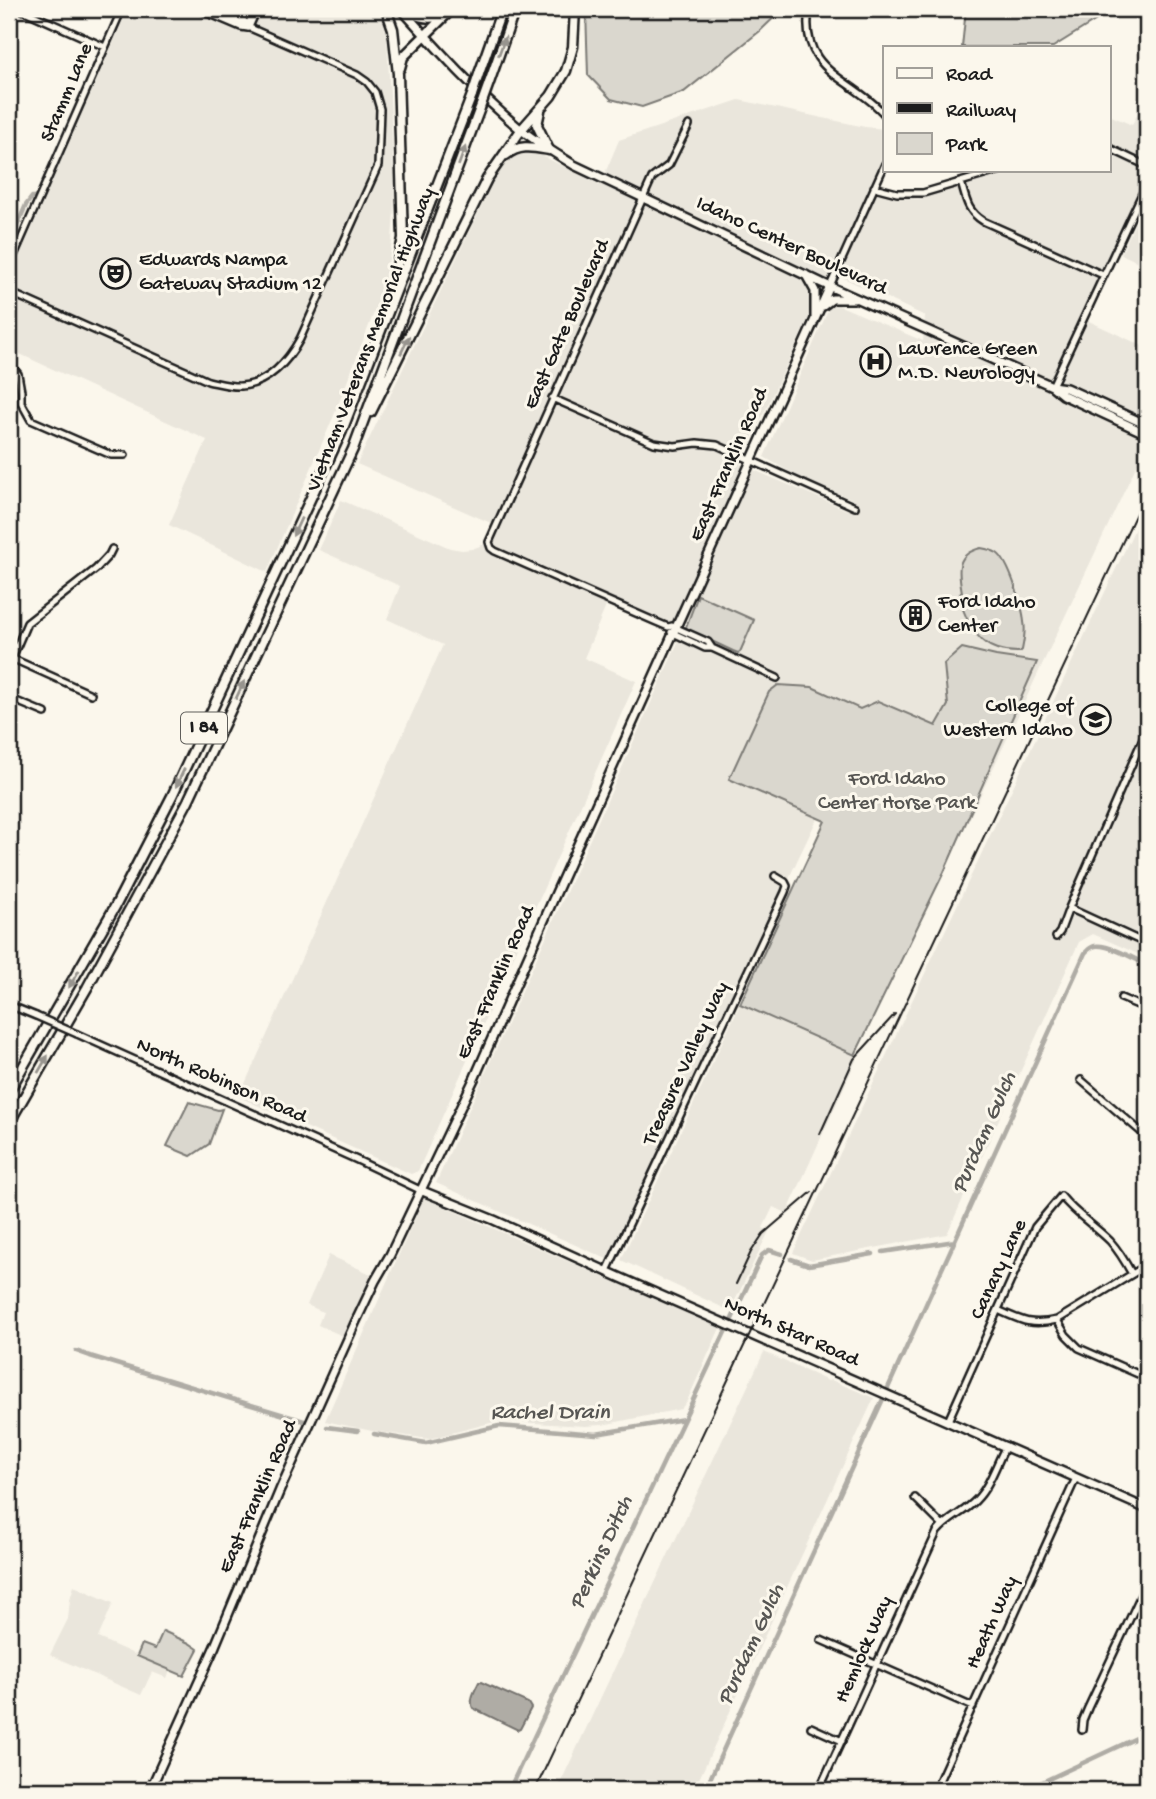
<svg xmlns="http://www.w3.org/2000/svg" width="1156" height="1799" font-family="'Gochi Hand',sans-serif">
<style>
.built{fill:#eae6dc}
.green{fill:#dad7ce;stroke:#7b7a75;stroke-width:2}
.water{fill:#afaca5;stroke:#74726e;stroke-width:2}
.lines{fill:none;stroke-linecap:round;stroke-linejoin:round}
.canal{stroke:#afaca5;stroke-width:4.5}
.minor-casing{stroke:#1c1c1c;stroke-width:10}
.major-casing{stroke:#1c1c1c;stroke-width:12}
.highway-casing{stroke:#1c1c1c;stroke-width:13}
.minor{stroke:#fbf7ec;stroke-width:5}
.major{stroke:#fbf7ec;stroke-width:7}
.highway{stroke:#fbf7ec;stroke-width:8}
.rail{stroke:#1c1c1c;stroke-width:2}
.minor-bridge-casing{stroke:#1c1c1c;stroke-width:10;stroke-linecap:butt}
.highway-bridge-casing{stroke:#1c1c1c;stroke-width:13;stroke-linecap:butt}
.minor-bridge{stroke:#fbf7ec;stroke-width:5}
.highway-bridge{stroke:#fbf7ec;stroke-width:8}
.oneway{fill:#97948e}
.labels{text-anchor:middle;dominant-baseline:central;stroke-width:6;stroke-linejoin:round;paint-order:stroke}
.shield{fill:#fbf7ec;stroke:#5f5e5a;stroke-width:2}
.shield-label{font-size:19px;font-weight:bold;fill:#1c1c1c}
.street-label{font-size:21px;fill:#1c1c1c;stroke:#fbf7ec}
.poi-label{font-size:21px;fill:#1c1c1c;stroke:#fbf7ec;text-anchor:start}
.park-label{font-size:21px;fill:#555451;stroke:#fbf7ec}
.water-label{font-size:23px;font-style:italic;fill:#575653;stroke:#fbf7ec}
</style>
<rect width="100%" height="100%" fill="#fbf7ec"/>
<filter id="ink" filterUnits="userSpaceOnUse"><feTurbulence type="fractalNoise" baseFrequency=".0143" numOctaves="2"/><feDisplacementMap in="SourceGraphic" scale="14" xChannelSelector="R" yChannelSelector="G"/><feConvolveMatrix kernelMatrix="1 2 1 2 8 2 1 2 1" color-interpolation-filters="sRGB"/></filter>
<g filter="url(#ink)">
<path class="built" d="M128 9H379L383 19 387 38 395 193 392 242 384 287 335 413 267 572 169 525 207 440 9 349V280Z
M739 100 865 127 885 129V155L740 464 847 510 852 499 804 480 764 457 830 306 838 305 923 341 925 316 839 276 876 193 918 199 1015 170H1109V154L1145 170 1146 174 1080 317 1147 348V443L944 872 818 817 607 1259 436 1183 684 629 610 597 584 658 636 681 418 1171 411 1174 239 1097 443 645 387 619 400 586 319 550 341 500 450 548 462 550 472 549 493 541 500 527 357 464 500 168 513 154 525 150 537 153 600 185 619 140Z
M1143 102 1147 103V161L1109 144V115L1132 125Z
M1147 197V266L1121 254Z
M1147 503V958L1093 934 1079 942 947 1234 812 1260 793 1253Z
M740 1004 858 1056 787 1213 773 1207 763 1228 769 1231 730 1311 621 1260Z
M424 1198 720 1328 687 1401 681 1409 602 1425 585 1426 498 1421 429 1439 372 1431 325 1421Z
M329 1255 373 1275 345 1337 318 1325 323 1312 307 1305Z
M764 1352 828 1381 831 1380 874 1398 694 1790H557Z
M74 1586 113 1603 98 1638 170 1670 167 1678 152 1672 141 1695 50 1655 68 1619 70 1599Z"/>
<path class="green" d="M586 9H783L760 31 684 92 642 107 611 99 588 75Z
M966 9H1114L1053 47H962Z
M981 548C987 549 992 550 997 553 1009 561 1023 607 1024 622 1026 631 1024 640 1022 650L1020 652C986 653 973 636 962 607L965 606 960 593 962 592C958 571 955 554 981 548Z
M698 595 754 620 740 652 738 653 733 651 688 630 686 627Z
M962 648 996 656 1037 662 944 872 855 1055 740 1004 825 821 729 779 769 692 778 685 812 687 860 709 878 701 936 726 948 705 944 664Z
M189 1102 218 1110 222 1109 209 1144 191 1156 167 1146Z
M163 1631 189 1643 198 1649 184 1676 137 1656 142 1644 155 1649Z"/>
<path class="water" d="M479 1682H481L528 1703 531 1708 520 1729 518 1730 473 1708C469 1700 475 1690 479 1682Z"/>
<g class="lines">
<path class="canal" d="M9 244 26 205 32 197H34
M883 1252 955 1241
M791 1259 809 1265 873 1254
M732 1319 762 1255 769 1250 782 1254
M76 1351 90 1356 304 1421
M888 1388 1085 953C1089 949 1090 947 1095 946 1109 944 1135 959 1147 965
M327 1427 358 1431
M374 1434 426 1443 499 1426 596 1434 684 1419
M509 1790 726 1330
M705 1790 883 1399
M1025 1790 1147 1733"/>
<defs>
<path id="minor" d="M20 9 105 47
M809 9C799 73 852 77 885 115
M689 125 669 165 652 178 489 542 491 548 495 551 654 621 668 627 672 626 708 642 712 648
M1109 148 1147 166
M961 182C966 199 967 211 983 221L1103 275
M874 187 897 193H923L1001 170
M9 267 122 9
M830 286 885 164
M9 292 208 381C218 383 231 387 241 386 268 384 288 361 300 339L378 166 380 109 375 92 367 82 357 75 248 27
M9 363 18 374 21 391V402L31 420 111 455H125
M1052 386 1147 183
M552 398 654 443 675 446 697 443 717 445 855 507
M671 632 705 648H712L777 678
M9 657 91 694
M12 658 27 623 96 569 109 555 112 549
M9 698 45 713
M1069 908 1147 944
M1056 937 1060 932 1069 908 1147 729
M1121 998 1147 1009
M9 1005 36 1016
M77 1034 357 1160 420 1190
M1081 1080 1147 1137
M607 1271 785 892 787 886 785 882 775 876
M998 1310C1022 1321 1031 1326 1057 1320L1147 1265
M1057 1320 1066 1335 1079 1348 1147 1378
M948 1421 1035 1227 1061 1196C1075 1214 1094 1225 1110 1241 1119 1251 1126 1263 1132 1274
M915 1498 942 1525
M821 1640 973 1707
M811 1727 842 1741
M1082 1730 1083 1720 1088 1708 1147 1582
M939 1781 1076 1478
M819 1790 937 1532C948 1518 964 1513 976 1500 990 1486 996 1464 1006 1446"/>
<path id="major" d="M201 9 241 26 248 27
M220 9 243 21 248 27
M404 12C440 52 477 93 519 128 536 142 555 153 574 165L822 283 1052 386 1063 395 1147 434
M231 13H238L250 9
M248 27 256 9
M806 275 815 291V317
M823 306 832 299H854
M1052 386 1066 388 1147 425
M420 1190 494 1220 619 1277 1147 1509
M150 1790 215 1646 280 1490 356 1321 375 1281 390 1255 475 1077 556 893 830 286"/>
<path id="highway" d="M403 11C417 15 429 22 443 14
M400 68 403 57 452 9
M480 71 502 9
M489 83 515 9
M540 111 537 125 549 150
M506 155C520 144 532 147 549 150
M383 316 395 276 403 238 398 74 393 29 386 9
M371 412 487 179 521 130 551 96 566 71 573 47 575 9
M9 1091 116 905 172 796 342 431 472 95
M9 1123 87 988 188 801 353 449 480 108"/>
</defs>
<use href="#minor" class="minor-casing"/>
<use href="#major" class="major-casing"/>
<use href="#highway" class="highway-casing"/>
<use href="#minor" class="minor"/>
<use href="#major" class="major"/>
<use href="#highway" class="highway"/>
<path class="rail" d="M820 1134 854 1059 895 1014
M736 1284 751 1252 763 1234 812 1192
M535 1790 1147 490"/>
<defs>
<path id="minor-bridge" d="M36 1016 77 1034"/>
<path id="highway-bridge" d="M472 95 480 71
M480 108 489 83"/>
</defs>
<use href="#minor-bridge" class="minor-bridge-casing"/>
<use href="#highway-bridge" class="highway-bridge-casing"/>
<use href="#minor-bridge" class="minor-bridge"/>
<use href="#highway-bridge" class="highway-bridge"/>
</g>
<defs><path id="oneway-solid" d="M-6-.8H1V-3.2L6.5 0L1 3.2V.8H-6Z" transform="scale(1.75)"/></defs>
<g class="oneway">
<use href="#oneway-solid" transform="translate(502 46) rotate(-70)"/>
<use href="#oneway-solid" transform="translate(462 156) rotate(-70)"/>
<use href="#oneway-solid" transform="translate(405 345) rotate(-64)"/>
<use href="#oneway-solid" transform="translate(297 527) rotate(115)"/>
<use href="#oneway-solid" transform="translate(240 690) rotate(-65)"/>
<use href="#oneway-solid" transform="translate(180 778) rotate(115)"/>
<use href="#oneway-solid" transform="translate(74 979) rotate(120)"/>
<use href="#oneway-solid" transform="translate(43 1064) rotate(-60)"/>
</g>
</g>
<defs>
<symbol id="theatre-ring" viewBox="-11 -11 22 22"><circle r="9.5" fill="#fbf7ec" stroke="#1c1c1c" stroke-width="1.5"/><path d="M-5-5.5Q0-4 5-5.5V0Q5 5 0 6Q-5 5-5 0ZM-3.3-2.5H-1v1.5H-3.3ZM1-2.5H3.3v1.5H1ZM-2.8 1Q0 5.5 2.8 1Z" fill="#1c1c1c"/></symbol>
<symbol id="hospital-ring" viewBox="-11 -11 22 22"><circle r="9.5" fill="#fbf7ec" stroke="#1c1c1c" stroke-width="1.5"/><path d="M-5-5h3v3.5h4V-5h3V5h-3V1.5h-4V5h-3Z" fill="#1c1c1c"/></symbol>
<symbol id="building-ring" viewBox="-11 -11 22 22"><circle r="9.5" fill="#fbf7ec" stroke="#1c1c1c" stroke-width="1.5"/><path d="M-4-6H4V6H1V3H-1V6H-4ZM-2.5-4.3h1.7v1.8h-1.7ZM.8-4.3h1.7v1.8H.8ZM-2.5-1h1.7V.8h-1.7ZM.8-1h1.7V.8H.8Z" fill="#1c1c1c"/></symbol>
<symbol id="university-ring" viewBox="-11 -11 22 22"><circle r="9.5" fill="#fbf7ec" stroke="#1c1c1c" stroke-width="1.5"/><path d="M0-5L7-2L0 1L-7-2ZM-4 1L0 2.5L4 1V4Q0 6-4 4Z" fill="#1c1c1c"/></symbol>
</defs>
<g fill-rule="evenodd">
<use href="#theatre-ring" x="98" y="256" width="35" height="35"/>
<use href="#hospital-ring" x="858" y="344" width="35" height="35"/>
<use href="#building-ring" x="898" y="598" width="35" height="35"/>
<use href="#university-ring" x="1078" y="702" width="35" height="35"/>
</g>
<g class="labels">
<rect class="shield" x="181" y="712.5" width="46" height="31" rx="5"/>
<g class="shield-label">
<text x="204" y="728">I 84</text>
</g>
<g class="street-label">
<text transform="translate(68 93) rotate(-67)">Stamm Lane</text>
<text transform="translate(791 247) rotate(25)">Idaho Center Boulevard</text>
<text transform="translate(568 325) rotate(-66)">East Gate Boulevard</text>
<text transform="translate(372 340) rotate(-69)">Vietnam Veterans Memorial Highway</text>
<text transform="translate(730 465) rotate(-66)">East Franklin Road</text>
<text transform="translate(497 983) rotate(-66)">East Franklin Road</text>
<text transform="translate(687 1064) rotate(-65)">Treasure Valley Way</text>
<text transform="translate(221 1082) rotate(24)">North Robinson Road</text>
<text transform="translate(1000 1270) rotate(-65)">Canary Lane</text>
<text transform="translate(791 1333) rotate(24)">North Star Road</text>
<text transform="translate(259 1497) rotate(-66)">East Franklin Road</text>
<text transform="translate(993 1623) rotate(-66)">Heath Way</text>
<text transform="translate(865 1650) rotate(-66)">Hemlock Way</text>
</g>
<g class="poi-label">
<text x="139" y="261">Edwards Nampa<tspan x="139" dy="24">Gateway Stadium 12</tspan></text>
<text x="898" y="350">Lawrence Green<tspan x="898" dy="24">M.D. Neurology</tspan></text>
<text x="938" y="603">Ford Idaho<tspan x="938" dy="24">Center</tspan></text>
<text x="1073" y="707" text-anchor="end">College of<tspan x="1073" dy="24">Western Idaho</tspan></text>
</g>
<g class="park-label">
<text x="897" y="780">Ford Idaho<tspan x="897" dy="24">Center Horse Park</tspan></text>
</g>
<g class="water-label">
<text transform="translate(985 1133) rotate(-66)">Purdam Gulch</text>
<text x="550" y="1413">Rachel Drain</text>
<text transform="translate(602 1553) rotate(-65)">Perkins Ditch</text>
<text transform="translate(752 1645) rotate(-65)">Purdam Gulch</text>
</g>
</g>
<rect width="1156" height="1799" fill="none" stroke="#fbf7ec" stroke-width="35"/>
<rect x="18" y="18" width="1121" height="1764" fill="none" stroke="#1c1c1c" stroke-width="2.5" filter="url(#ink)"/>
<rect x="883" y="46" width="228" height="126" fill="#fbf7ec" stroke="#a29f99" stroke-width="2"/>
<rect x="897" y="68" width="35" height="10" fill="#fbf7ec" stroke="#a29f99" stroke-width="2"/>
<text x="946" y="80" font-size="21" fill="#1c1c1c">Road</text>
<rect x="897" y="103" width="35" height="10" fill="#1c1c1c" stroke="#a29f99" stroke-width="2"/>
<text x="946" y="116" font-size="21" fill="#1c1c1c">Railway</text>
<rect x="897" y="133" width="35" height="21" fill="#dad7ce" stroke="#a29f99" stroke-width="2"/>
<text x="946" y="150" font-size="21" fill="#1c1c1c">Park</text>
</svg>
